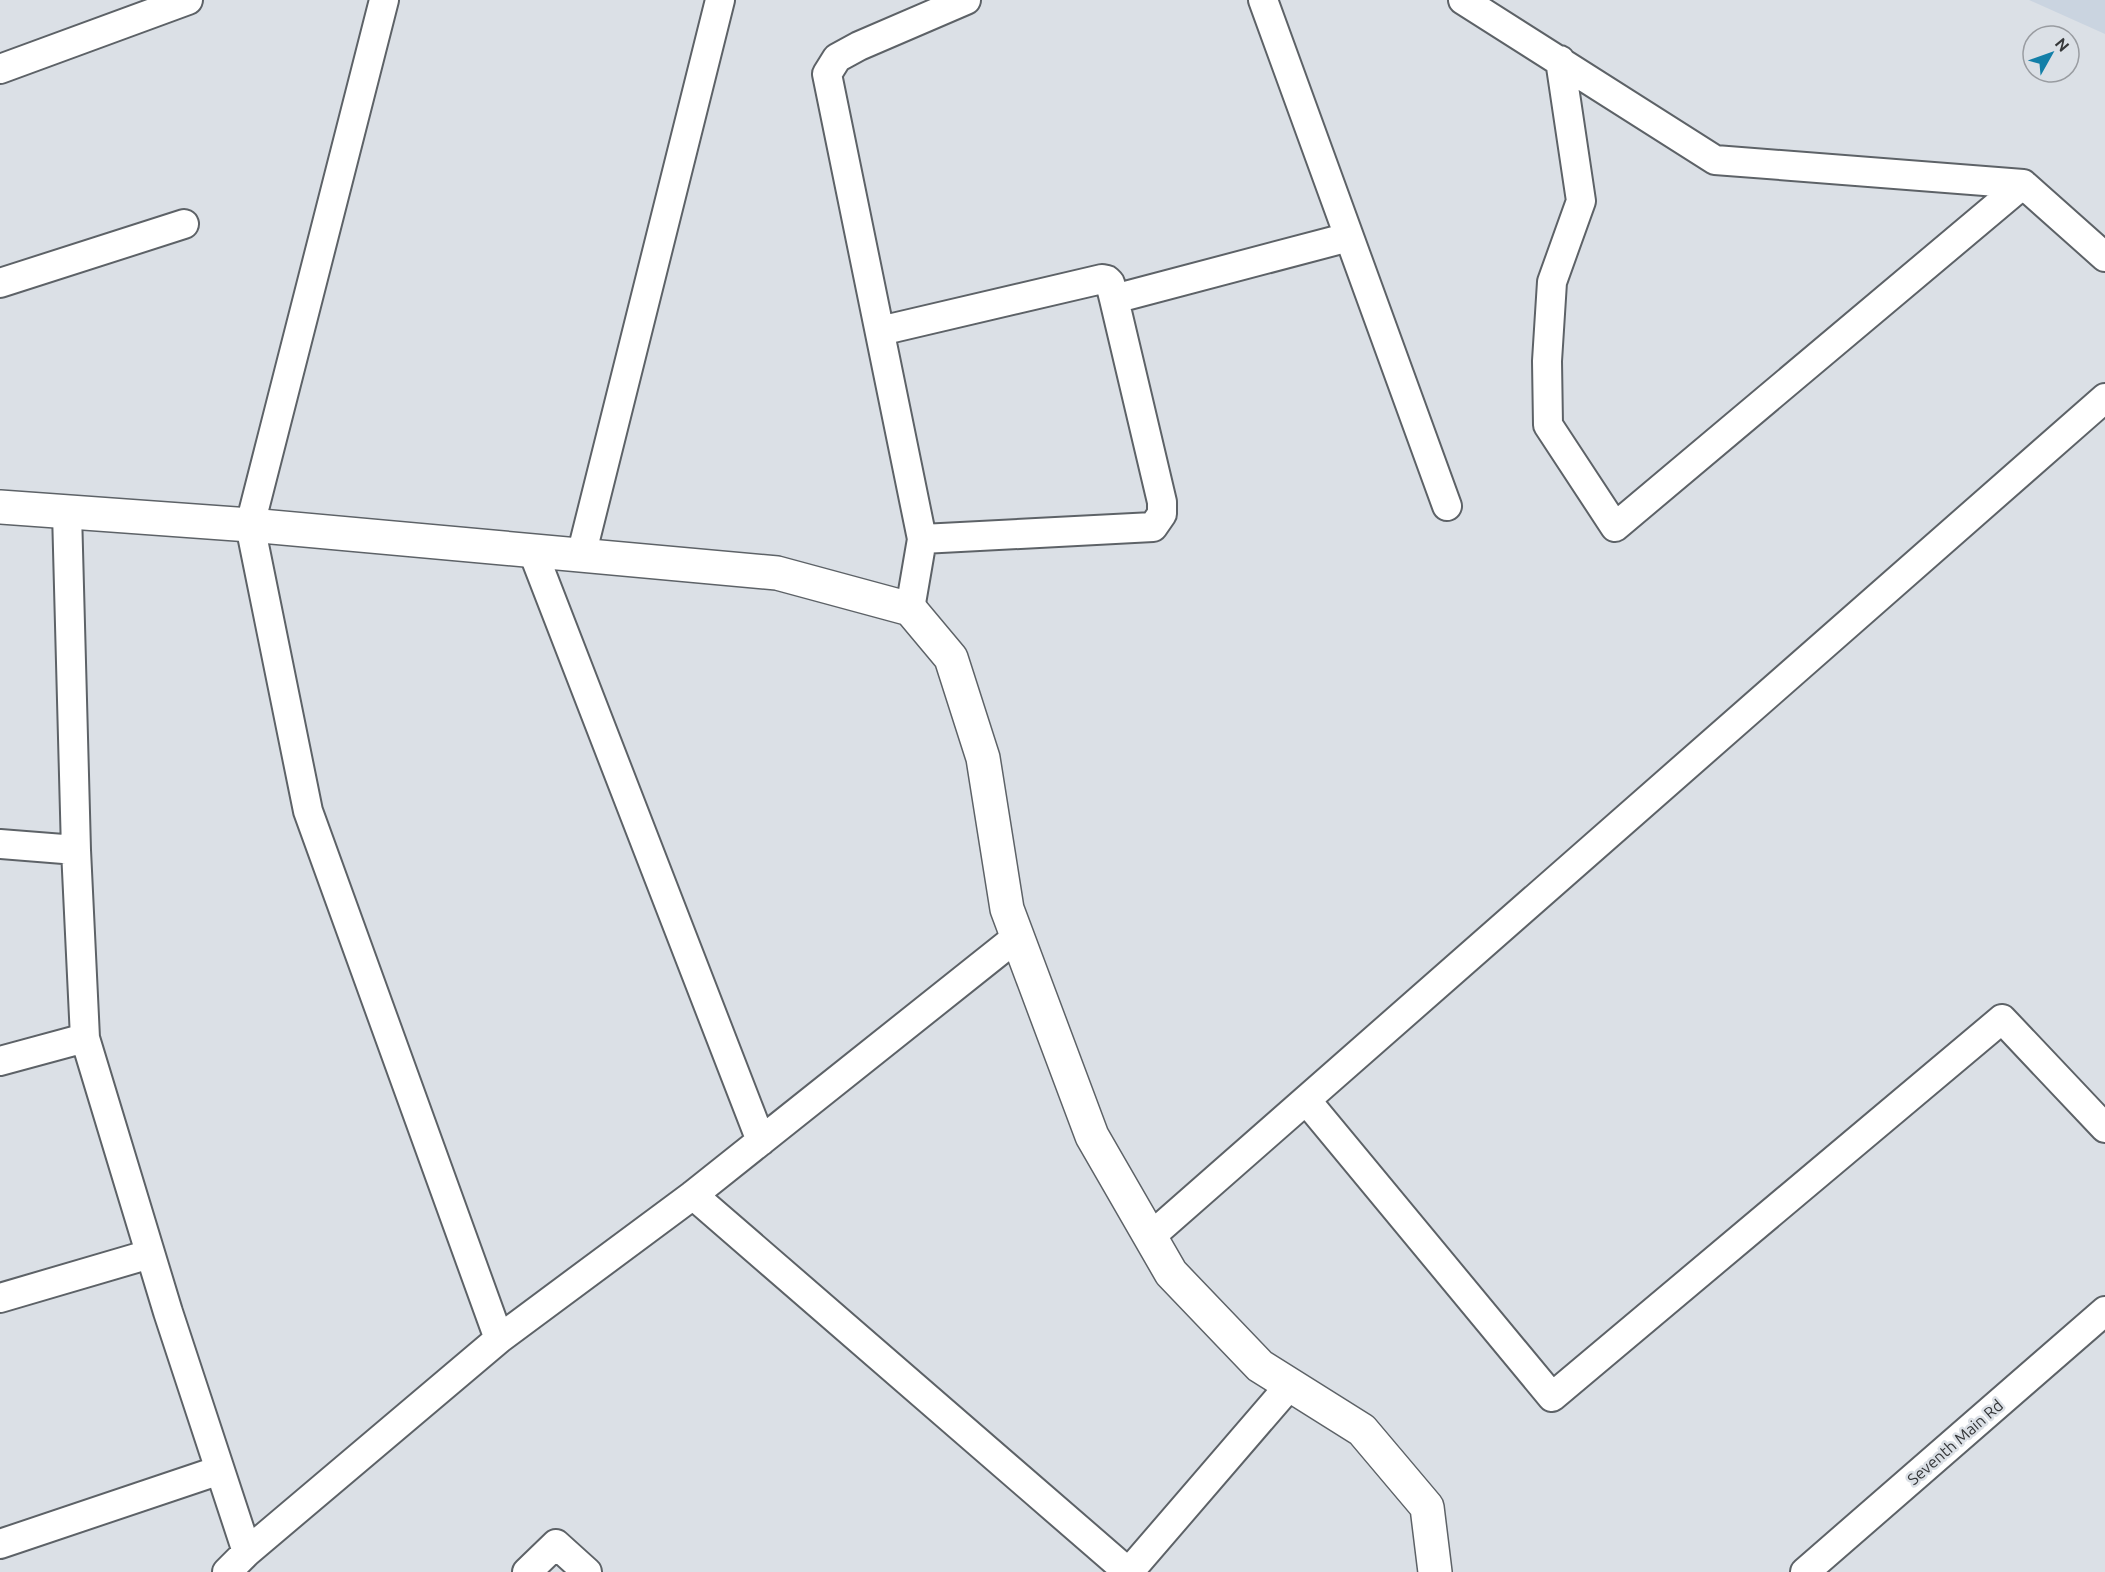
<svg xmlns="http://www.w3.org/2000/svg" width="2105" height="1572" font-family="Ubuntu,sans-serif">
<style>
.built{fill:#cad4e0}
.lines{fill:none;stroke-linecap:round;stroke-linejoin:round}
.minor-casing{stroke:#5d6267;stroke-width:32}
.tertiary-casing{stroke:#5d6267;stroke-width:36}
.minor{stroke:#fff;stroke-width:28}
.tertiary{stroke:#fff;stroke-width:33}
.labels{text-anchor:middle;dominant-baseline:central;stroke-width:5;stroke-linejoin:round;paint-order:stroke}
.street-label{font-size:16px;fill:#353739;stroke:#dbe0e6}
</style>
<rect width="100%" height="100%" fill="#dbe0e6"/>
<path class="built" d="M2029 0H2105V34Z"/>
<g class="lines">
<defs>
<path id="minor" d="M384 0 250 525 308 811 499 1339
M1263 0 1447 506
M1463 0 1715 160 2023 184 2105 257
M1560 60 1581 201 1552 282 1547 361 1548 425 1615 527 2023 184
M0 69 188 0
M0 283 184 224
M1114 299 1349 237
M880 331 1102 279 1107 280 1110 283 1114 299 1162 502V514L1153 527 922 539
M67 512 76 850 85 1038 168 1312 247 1552 227 1572
M533 552 761 1141
M581 556 720 0
M910 609 922 539 827 74 837 58 859 46 966 0
M0 844 76 850
M0 1061 85 1038
M1306 1100 1552 1397 2002 1019 2105 1128
M693 1195 1128 1572
M1150 1237 2105 398
M0 1298 150 1254
M0 1544 220 1470
M247 1552 499 1339 693 1195 1017 937
M527 1572 556 1544 587 1572
M1129 1572 1290 1385
M1805 1572 2105 1311"/>
<path id="tertiary" d="M0 507 250 525 777 573 910 609 951 658 983 758 1007 909 1092 1136 1171 1273 1260 1366 1362 1430 1427 1507 1435 1572"/>
</defs>
<use href="#minor" class="minor-casing"/>
<use href="#tertiary" class="tertiary-casing"/>
<use href="#minor" class="minor"/>
<use href="#tertiary" class="tertiary"/>
</g>
<g class="labels">
<g class="street-label">
<text transform="translate(1955 1442) rotate(-41)">Seventh Main Rd</text>
</g>
</g>
<g transform="translate(2051 54) rotate(50)"><circle r="28" fill="#dbe0e6" stroke="#999ca1" stroke-width="1.5"/>
<path d="M0-4.5L10 22L0 15L-10 22Z" fill="#127fa8"/>
<text y="-9" font-size="16" font-weight="bold" text-anchor="middle" fill="#353739">N</text>
</g>
</svg>
